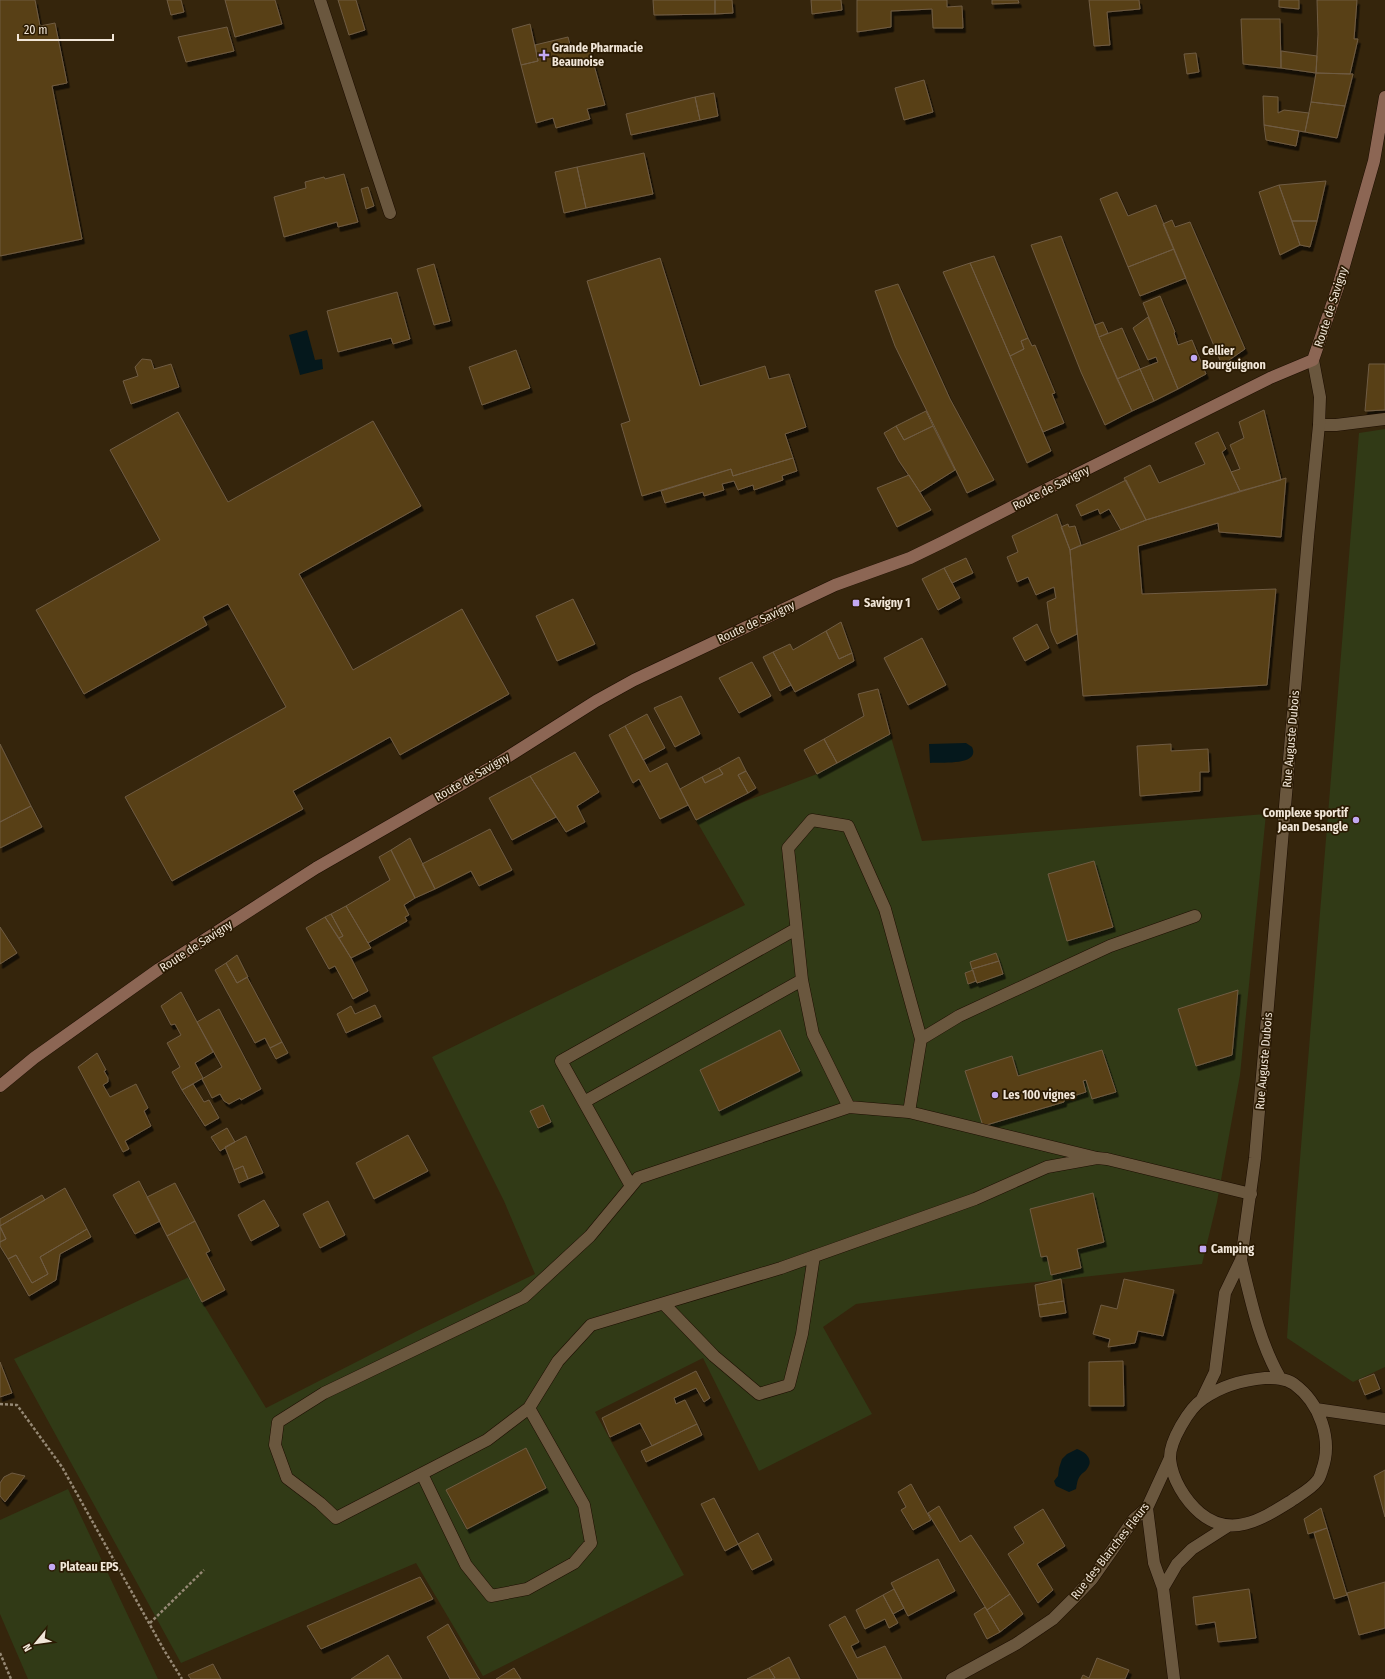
<svg xmlns="http://www.w3.org/2000/svg" width="1385" height="1679" font-family="'Fira Sans Condensed',sans-serif">
<style>
.green{fill:#313a16}
.water{fill:#05181c}
.building{fill:#593f17;stroke:#6f5c43;filter:url(#shadow)}
.lines{fill:none;stroke-linecap:round;stroke-linejoin:round}
.lane-casing{stroke:#1c0d00;stroke-width:13}
.street-casing{stroke:#1c0d00;stroke-width:13}
.secondary-casing{stroke:#1c0d00;stroke-width:13}
.path{stroke:#968975;stroke-width:2.5;stroke-dasharray:3 2;stroke-linecap:butt}
.lane{stroke:#6a573e;stroke-width:12}
.street{stroke:#6a573e;stroke-width:12}
.secondary{stroke:#8c6654;stroke-width:12}
.poi-dot{fill:#c2a8f3;stroke:#2b1b03;stroke-width:1.5}
.labels{text-anchor:middle;dominant-baseline:central;stroke-width:3.5;stroke-linejoin:round;paint-order:stroke}
.poi-label{font-size:12px;font-weight:bold;fill:#f1e6d8;stroke:#2b1b03;text-anchor:start}
.street-label{font-size:12px;fill:#f1e6d8;stroke:#2b1b03}
</style>
<defs>
<filter id="shadow"><feDropShadow dx="2.5" dy="4.5" stdDeviation="0" flood-color="#0009"/></filter>
</defs>
<rect width="100%" height="100%" fill="#35250c"/>
<path class="green" d="M1385 429V1367L1353 1382 1287 1338 1296 1208 1359 433Z
M890 734 922 841 1266 814 1240 1075 1217 1202 1202 1264 972 1289 856 1304 823 1327 872 1414 759 1471 703 1358 595 1412 684 1575 483 1676 416 1563 181 1663 14 1359 189 1277 202 1302 266 1408 419 1330 535 1274 504 1201 432 1057 745 905 696 820 817 774Z
M68 1489 158 1679H28L0 1614V1520Z"/>
<path class="water" d="M307 330 315 360 322 359 323 369 300 375 289 335Z
M966 743 972 747C981 766 941 762 930 763L929 744Z
M1077 1449C1086 1452 1094 1460 1087 1469 1085 1472 1082 1473 1080 1476 1077 1480 1077 1485 1076 1489L1069 1492 1056 1486 1054 1481 1058 1476 1059 1468 1062 1459 1067 1454Z"/>
<path class="building" d="M0 0H35L40 26 55 23 67 83 52 86 82 239 0 256Z
M167 0H181L184 12 171 15Z
M225 0H275L282 24 235 37Z
M338 0H356L365 30 349 35Z
M653 0H715V14L654 15Z
M715 0H732L733 13 715 14Z
M811 0H841L842 10 812 14Z
M857 0H947V7L962 6 963 28H933L932 9 891 11V27L857 32Z
M992 0H1018L1019 3 992 4Z
M1089 0H1139L1140 9 1107 12 1110 45 1094 46Z
M1279 0H1299V9L1279 7Z
M1317 0H1357L1354 39H1358L1350 74 1316 73 1318 34Z
M1241 19H1280L1281 68 1243 64Z
M530 24 538 61 521 65 512 29Z
M227 27 234 51 186 62 178 37Z
M568 37 572 52 589 47 605 105 587 109 590 119 556 128 553 118 536 123 521 65 538 61 535 45Z
M1281 51 1317 56 1316 73 1281 68Z
M1196 53 1199 72 1187 74 1184 54Z
M1316 73 1353 74 1345 106 1311 102Z
M924 80 933 112 904 120 895 88Z
M714 93 718 116 700 120 695 97Z
M1263 96 1278 97V113L1284 110 1309 113 1305 132 1264 125Z
M695 97 700 120 631 135 626 114Z
M1311 102 1345 106 1337 138 1305 132Z
M1264 125 1299 131 1296 146 1266 140Z
M644 153 653 194 586 208 577 167Z
M577 167 586 208 564 213 555 172Z
M344 174 358 222 338 227 337 222 284 237 274 197 306 188 305 182 324 177 325 179Z
M1326 181 1317 221H1292L1279 185Z
M1279 185 1300 245 1280 255 1259 192Z
M368 187 374 206 366 209 361 189Z
M1117 192 1128 216 1156 205 1174 249 1128 267 1100 199Z
M1172 220 1175 227 1190 222 1245 349 1222 365 1163 224Z
M1292 221H1317L1310 247 1300 245Z
M1061 236 1099 337 1132 411 1105 425 1081 372 1031 245Z
M1174 249 1186 278 1140 296 1128 267Z
M994 256 1028 338 1021 341 1024 349 1010 356 970 263Z
M660 258 700 386 765 366 769 379 789 374 806 427 785 434 793 458 733 476 731 469 642 496 621 424 630 421 587 281Z
M970 263 1051 451 1027 463 943 272Z
M434 264 450 321 434 325 417 269Z
M898 284 950 399 994 480 967 493 895 346 875 291Z
M397 292 410 339 393 344 391 338 338 352 327 311Z
M1160 296 1175 332 1174 333 1178 345 1192 340 1206 374 1178 389 1143 303Z
M1148 317 1178 389 1154 401 1140 369 1158 362 1156 357 1148 360 1133 328Z
M1103 322 1108 333 1099 337 1095 325Z
M1122 328 1140 369 1117 379 1099 337Z
M1028 338 1032 346 1035 345 1055 393 1052 394 1064 423 1043 432 1010 356 1024 349 1021 341Z
M516 350 530 388 482 405 469 367Z
M142 359 151 360 154 369 171 364 179 387 131 404 123 381 138 376 135 367Z
M1369 364H1385V410L1365 411Z
M1140 369 1154 401 1132 411 1117 379Z
M1264 410 1281 480 1240 491 1231 472 1240 469 1230 445 1244 438 1239 422Z
M926 411 933 426 904 440 896 426Z
M178 412 228 502 373 421 421 506 299 574 353 670 462 609 509 694 400 755 390 737 293 791 303 809 172 881 125 797 286 707 228 604 203 617 207 625 84 694 36 610 160 540 110 450Z
M896 426 904 440 933 426 955 470 920 492 899 461 884 433Z
M1218 432 1226 449 1222 452 1240 491 1146 520 1124 478 1150 465 1159 483 1205 464 1195 443Z
M793 458 797 471 782 476 783 480 754 490 753 485 738 490 734 481 722 484 724 490 704 496 703 492 665 503 661 491 731 469 733 476Z
M909 475 931 510 897 527 877 488Z
M1286 478 1281 537 1219 532 1218 523 1138 546 1142 594 1276 589 1267 685 1083 696 1070 550 1146 520Z
M1126 480 1146 520 1121 530 1109 509 1100 514 1098 509 1081 516 1076 505Z
M1057 514 1070 550 1077 634 1057 644 1051 631 1047 602 1056 598 1054 587 1036 595 1028 577 1017 582 1007 557 1018 552 1012 536Z
M1068 524 1069 527 1075 526 1081 545 1070 550 1061 527Z
M966 558 973 573 952 583 944 568Z
M944 568 960 598 938 610 922 579Z
M573 599 595 644 557 661 536 616Z
M841 622 852 653 839 659 826 631Z
M1037 624 1049 648 1025 661 1013 638Z
M826 631 839 659 852 653 854 661 795 692 773 652 790 644 793 650Z
M922 638 946 685 908 705 884 658Z
M773 652 791 685 780 691 763 657Z
M752 662 771 696 739 713 719 678Z
M878 689 890 734 837 763 824 739 864 716 858 694Z
M681 696 700 734 675 747 654 708Z
M647 714 665 748 643 760 625 726Z
M625 726 650 772 667 763 688 805 660 819 639 779 633 783 609 735Z
M824 739 837 763 817 774 804 750Z
M0 744 31 806 0 822Z
M1171 744V751L1208 749 1209 772H1200V791L1140 796 1137 746Z
M575 752 599 792 577 806 585 822 566 832 530 776Z
M739 757 746 771 738 775 748 793 696 820 680 789 702 777 705 783 723 774 719 768Z
M719 768 723 774 705 783 702 777Z
M746 771 756 788 748 793 738 775Z
M530 776 556 817 512 840 489 798Z
M31 806 42 827 0 848V822Z
M490 829 512 870 479 886 471 871 435 889 422 864Z
M410 838 435 889 415 898 391 850Z
M391 850 415 898 404 905 409 915 405 917 407 921 368 943 346 906 390 880 379 857Z
M1094 861 1113 927 1067 941 1048 874Z
M346 906 371 948 351 958 339 938 343 936 331 914Z
M331 914 343 936 339 938 325 917Z
M325 917 351 958 368 991 353 999 335 966 329 969 306 928Z
M0 927 17 953 0 964Z
M996 953 999 961 972 969 970 962Z
M237 955 248 977 237 983 226 963Z
M999 961 1003 974 977 983 972 969Z
M226 963 237 983 247 977 282 1042 270 1048 265 1038 255 1043 215 970Z
M973 970 976 981 968 984 965 973Z
M1238 990 1232 1055 1196 1066 1178 1009Z
M181 992 213 1052 195 1063 203 1078 182 1090 172 1072 180 1067 167 1043 181 1035 175 1024 171 1025 161 1006Z
M375 1005 381 1017 346 1033 337 1014 351 1006 355 1014Z
M219 1009 261 1089 241 1100 240 1098 229 1104 224 1101 220 1094 212 1098 202 1079 222 1067 197 1022Z
M780 1030 800 1071 719 1111 700 1070Z
M282 1042 288 1053 276 1059 270 1048Z
M1102 1050 1116 1092 1092 1099 1086 1080 1083 1081 1086 1092 1064 1099V1102L983 1126 965 1071 1012 1056 1018 1076Z
M97 1053 106 1070 104 1071 108 1078V1082L103 1085 110 1097 136 1084 148 1108 144 1111 151 1126 125 1141 129 1149 123 1152 78 1067Z
M193 1084 204 1102 209 1100 219 1118 205 1126 182 1090Z
M543 1105 551 1122 538 1128 530 1111Z
M227 1128 235 1142 220 1151 211 1137Z
M408 1135 428 1171 374 1199 356 1163Z
M246 1136 263 1173 248 1179 243 1166 234 1170 225 1147Z
M243 1166 248 1179 239 1183 234 1170Z
M139 1181 160 1221 135 1234 113 1195Z
M175 1183 195 1221 167 1236 147 1197Z
M65 1188 87 1229 40 1257 48 1274 32 1283 16 1255 8 1259 0 1246V1242L6 1239 0 1226Z
M1093 1193 1104 1242 1077 1249 1081 1268 1051 1275 1047 1256 1041 1257 1030 1209Z
M42 1195 45 1200 0 1226V1219Z
M264 1200 279 1226 251 1241 238 1215Z
M328 1201 345 1235 320 1248 303 1214Z
M195 1221 210 1251 206 1253 225 1290 202 1302 167 1236Z
M0 1227 6 1239 0 1242Z
M87 1229 91 1237 60 1254 56 1280 29 1296 8 1259 16 1255 32 1283 48 1274 40 1257Z
M1061 1279 1064 1301 1038 1305 1035 1285Z
M1124 1279 1174 1290 1163 1336 1138 1331 1135 1343 1108 1347 1110 1339 1093 1334 1101 1305 1117 1309Z
M1064 1301 1066 1313 1040 1317 1038 1305Z
M1123 1361 1124 1406H1089V1362Z
M0 1362 12 1393 0 1397Z
M696 1371 710 1398 704 1402 696 1388 674 1398 676 1404 685 1400 697 1424 652 1446 640 1423 610 1437 602 1418Z
M1374 1374 1380 1389 1365 1395 1359 1380Z
M697 1424 702 1435 646 1462 641 1451Z
M526 1448 546 1488 467 1529 446 1490Z
M1385 1470V1517L1374 1476Z
M12 1473 25 1476 5 1502 0 1496V1483L4 1477Z
M911 1484 931 1520 913 1530 901 1510 906 1507 898 1492Z
M714 1498 738 1544 725 1551 701 1504Z
M939 1506 960 1542 971 1535 1010 1594 987 1610 928 1513Z
M1321 1508 1327 1528 1308 1534 1304 1519Z
M1043 1509 1065 1546 1037 1564 1053 1590 1038 1603 1008 1554 1024 1543 1014 1527Z
M1327 1528 1347 1595 1334 1599 1314 1533Z
M758 1533 772 1560 752 1570 738 1544Z
M938 1559 955 1591 908 1616 891 1583Z
M420 1577 433 1599 321 1649 307 1626Z
M1385 1582V1628L1359 1635 1347 1593Z
M894 1589 904 1608 893 1614 883 1595Z
M1249 1589 1256 1638 1218 1642 1215 1622 1196 1625 1193 1597Z
M1010 1594 1023 1614 1000 1632 987 1610Z
M883 1595 898 1623 889 1628 885 1619 865 1629 856 1610Z
M985 1607 1000 1632 987 1639 974 1614Z
M845 1616 859 1642 851 1646 857 1658 885 1646 902 1679H858L829 1625Z
M448 1624 478 1677 480 1679H450L427 1637Z
M388 1655 402 1679H351Z
M789 1657 800 1679H772L775 1678 769 1668Z
M1097 1658 1129 1670 1125 1679H1081L1083 1675 1089 1678Z
M213 1664 221 1679H191L188 1675Z
M514 1668 521 1679H496Z
M769 1668 775 1678 772 1679H747Z"/>
<g class="lines">
<defs>
<path id="lane" d="M1319 425H1336L1385 419
M921 1039 959 1016 1110 946 1195 916
M584 1102 802 980
M849 1107 813 1034 802 980 788 848 812 820 848 826 885 909 921 1039 909 1112
M1097 1158 1047 1167 975 1199 781 1268 591 1325 558 1361 529 1408 487 1440 336 1518 320 1503 287 1478 275 1445 278 1422 324 1393 524 1297 590 1236 638 1178 849 1107 909 1112 1097 1158 1107 1159 1251 1194
M631 1186 561 1061 796 929
M664 1304 714 1356 759 1394 789 1385 802 1334 814 1256
M422 1474 466 1565 491 1596 527 1589 574 1563 591 1543 584 1505 529 1408"/>
<path id="street" d="M320 0 390 213
M1241 1260C1251 1301 1259 1341 1280 1378
M1265 1378C1275 1378 1285 1378 1294 1384 1320 1403 1333 1440 1322 1470 1321 1473 1320 1478 1317 1481 1311 1489 1299 1495 1291 1501 1262 1519 1231 1539 1200 1513 1185 1500 1172 1479 1170 1459 1169 1442 1189 1408 1203 1399 1221 1386 1243 1380 1265 1378Z
M1202 1399 1215 1372 1225 1293 1241 1260 1255 1158 1308 537 1319 425 1320 397 1313 360
M1316 1409 1385 1419
M1147 1508 1154 1563 1163 1588 1174 1679
M1163 1588 1177 1564 1192 1549 1228 1526
M952 1679 1016 1644 1053 1619 1073 1599 1092 1579 1134 1519 1147 1508 1170 1458"/>
<path id="secondary" d="M0 1086 34 1058 159 969 316 868 495 765 596 701 634 680 835 585 910 558 943 542 1049 488 1270 378 1313 360 1338 287 1374 161 1385 97"/>
</defs>
<use href="#lane" class="lane-casing"/>
<use href="#street" class="street-casing"/>
<use href="#secondary" class="secondary-casing"/>
<path class="path" d="M0 1404 17 1405 62 1467 164 1650 182 1679
M150 1623 204 1570
M0 1653 11 1679"/>
<use href="#lane" class="lane"/>
<use href="#street" class="street"/>
<use href="#secondary" class="secondary"/>
</g>
<g class="poi-dot">
<path d="M542 49h4v4h4v4h-4v4h-4v-4h-4v-4h4z"/>
<circle cx="1194" cy="358" r="4"/>
<rect x="852" y="599" width="8" height="8" rx="2"/>
<circle cx="1356" cy="820" r="4"/>
<circle cx="995" cy="1095" r="4"/>
<rect x="1199" y="1245" width="8" height="8" rx="2"/>
<circle cx="52" cy="1567" r="4"/>
</g>
<g class="labels">
<g class="poi-label">
<text x="552" y="48">Grande Pharmacie<tspan x="552" dy="14">Beaunoise</tspan></text>
<text x="1202" y="351">Cellier<tspan x="1202" dy="14">Bourguignon</tspan></text>
<text x="864" y="603">Savigny 1</text>
<text x="1348" y="813" text-anchor="end">Complexe sportif<tspan x="1348" dy="14">Jean Desangle</tspan></text>
<text x="1003" y="1095">Les 100 vignes</text>
<text x="1211" y="1249">Camping</text>
<text x="60" y="1567">Plateau EPS</text>
</g>
<g class="street-label">
<text transform="translate(1331 307) rotate(-72)">Route de Savigny</text>
<text transform="translate(1051 488) rotate(-27)">Route de Savigny</text>
<text transform="translate(756 622) rotate(-25)">Route de Savigny</text>
<text transform="translate(1291 739) rotate(-85)">Rue Auguste Dubois</text>
<text transform="translate(472 777) rotate(-30)">Route de Savigny</text>
<text transform="translate(196 946) rotate(-33)">Route de Savigny</text>
<text transform="translate(1264 1061) rotate(-85)">Rue Auguste Dubois</text>
<text transform="translate(1110 1551) rotate(-52)">Rue des Blanches Fleurs</text>
</g>
</g>
<g transform="translate(36 1643) rotate(241)" stroke="#2b1b03" stroke-width="3" paint-order="stroke">
<path d="M0-3L7 15L0 10L-7 15Z" fill="#f1e6d8"/>
<text y="-6" font-size="11" font-weight="bold" text-anchor="middle" fill="#f1e6d8">N</text>
</g>
<path d="M18 34v6h95v-6" fill="none" stroke="#f1e6d8" stroke-width="2"/>
<text x="24" y="34" font-size="12" fill="#f1e6d8" stroke="#2b1b03" stroke-width="3" paint-order="stroke">20 m</text>
</svg>
